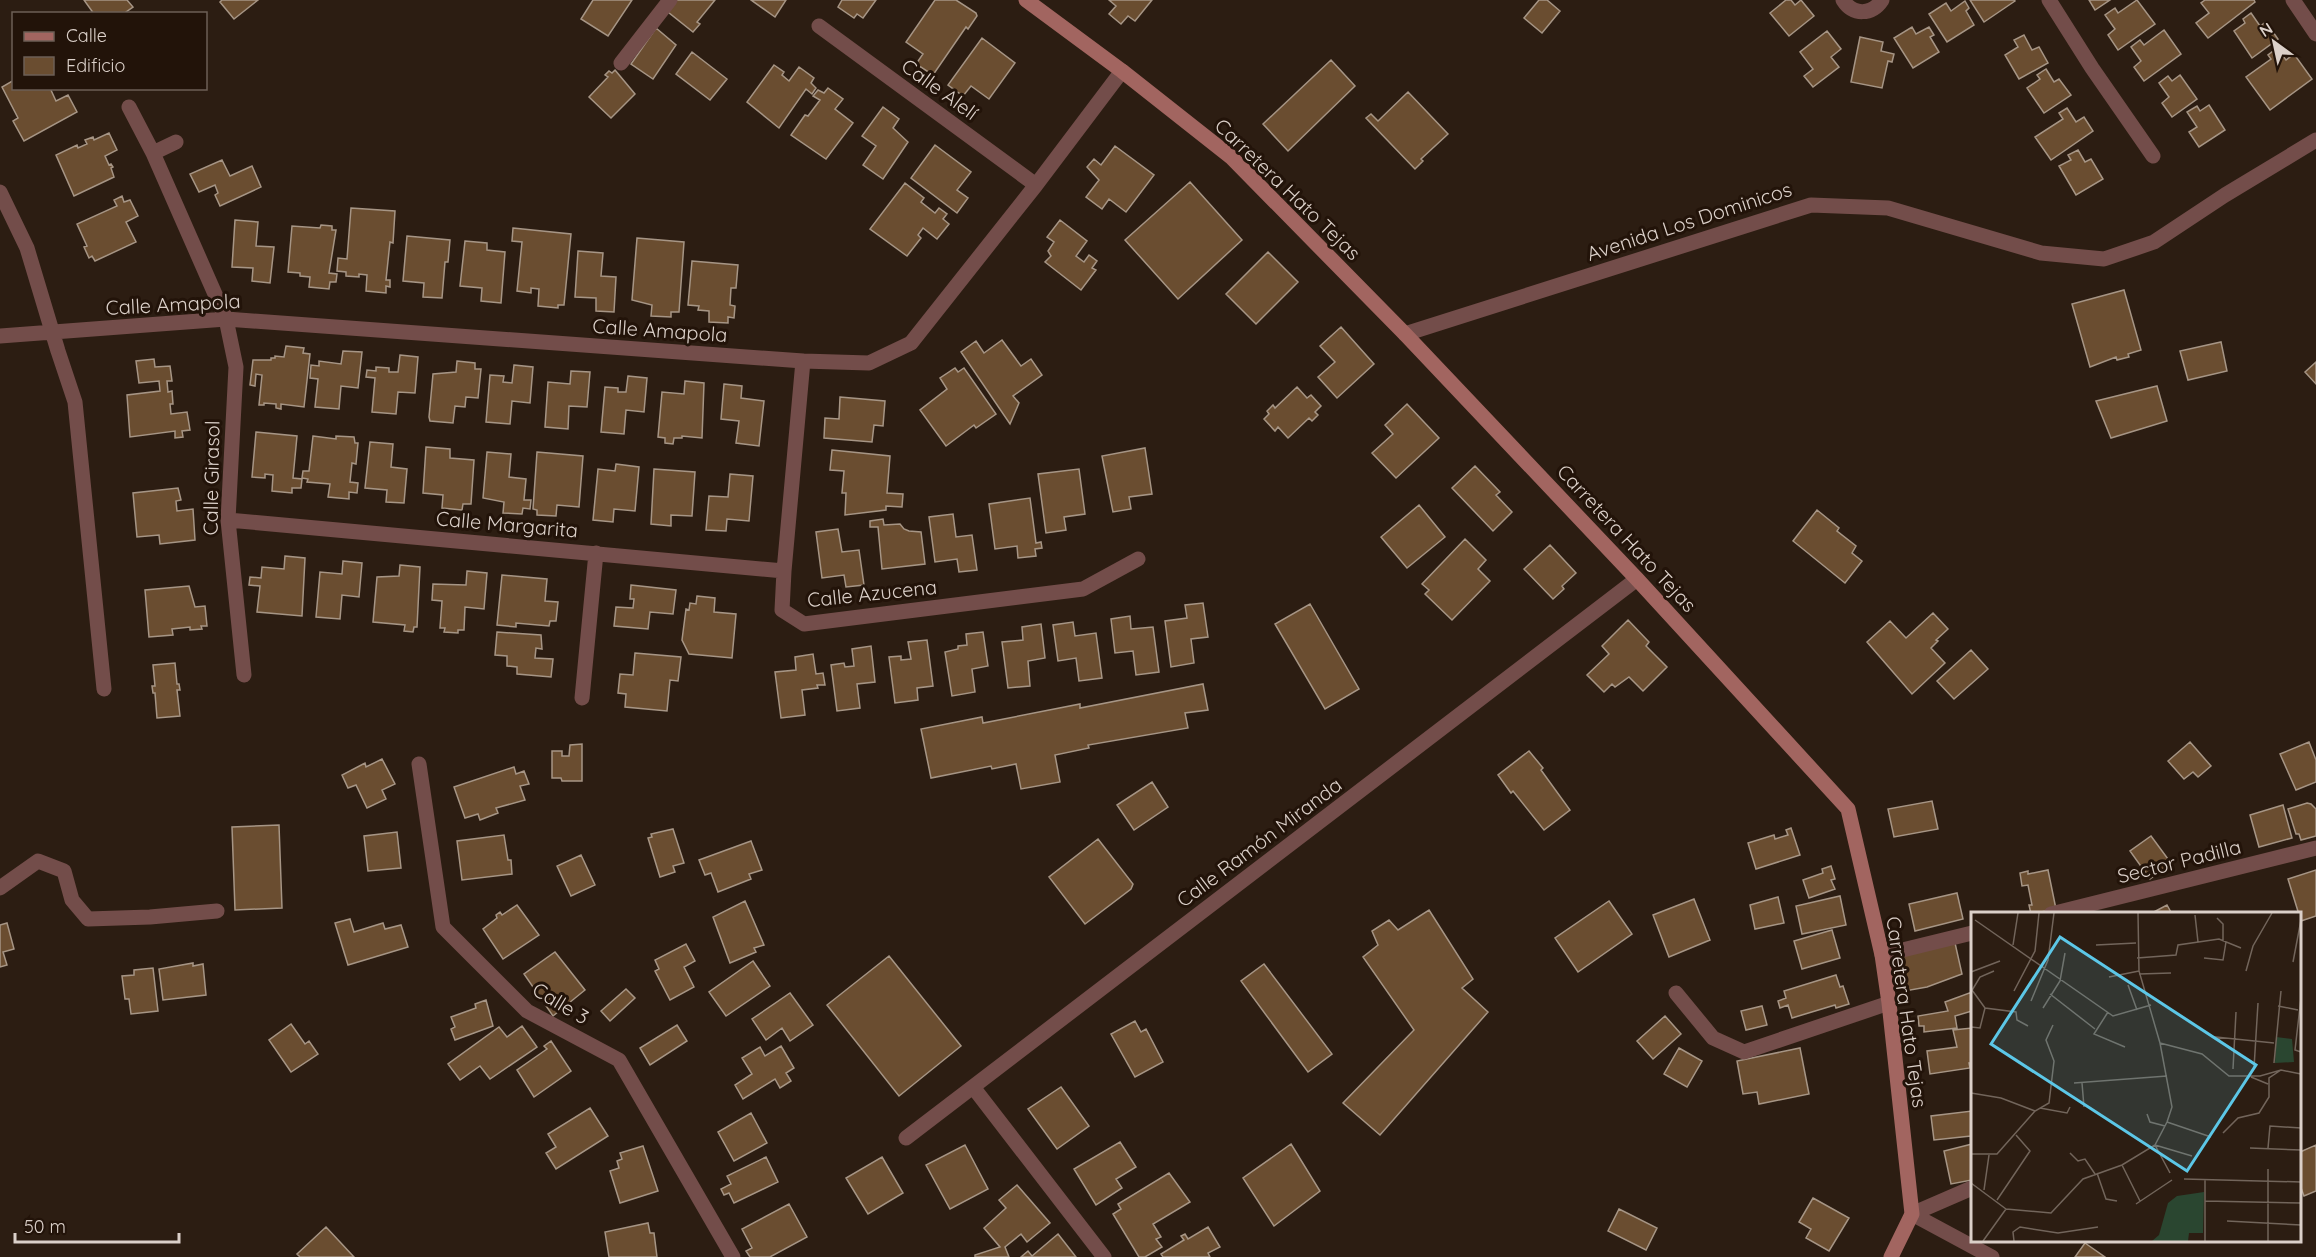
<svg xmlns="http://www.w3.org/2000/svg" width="2316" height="1257" font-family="Quicksand,sans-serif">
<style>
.building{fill:#6a4d30;stroke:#a69585;stroke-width:1.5}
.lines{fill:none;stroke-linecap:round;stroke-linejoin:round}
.street{stroke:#734d4a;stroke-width:15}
.secondary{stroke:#a26560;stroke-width:15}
.labels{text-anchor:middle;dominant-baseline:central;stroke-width:6;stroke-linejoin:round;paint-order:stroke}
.street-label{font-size:20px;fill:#dbd0c9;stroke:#221309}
.inset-road{fill:none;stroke:#72655b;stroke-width:1.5}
.view{fill:#5cc7e7;fill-opacity:0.15;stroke:#5cc7e7;stroke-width:3}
.inset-edge{fill:none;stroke:#dbd0c9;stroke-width:3}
</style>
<rect width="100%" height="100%" fill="#2c1d12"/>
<path class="building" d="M84 0H127L133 7 123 14H94Z
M222 0H258L234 19 220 2Z
M593 0H632L608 36 581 19Z
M675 0H715L697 22 700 24 693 32 668 12Z
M751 0H786L775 17Z
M842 0H876L863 18 857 14 854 18 838 7Z
M935 0H956L976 13 977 16 968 29 966 27 933 75 916 64 923 54 906 42Z
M1109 0H1152L1135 21 1128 16 1121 24 1109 14 1116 6Z
M1539 0H1547L1560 11 1542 33 1524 18Z
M1786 0H1791L1795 5 1801 0 1814 16 1789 36 1770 13Z
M1970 0H2014L2015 1 1984 22Z
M2089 0H2110L2095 10Z
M2137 0 2155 24 2118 50 2108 35 2115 29 2105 15 2115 8 2118 13Z
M2205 0H2254L2255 2 2208 38 2196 23 2209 13 2201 3Z
M1965 1 1969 8 1966 11 1974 25 1947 42 1929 14 1946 3 1951 11Z
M2251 13 2260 26 2266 22 2278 39 2252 58 2234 31 2245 23 2243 19Z
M1912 27 1916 34 1929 27 1934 35 1930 37 1939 52 1913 68 1894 38Z
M656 28 676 45 653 79 631 64Z
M2164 30 2181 54 2144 81 2134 67 2141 61 2131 47 2140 40 2144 45Z
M1827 31 1841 49 1831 57 1839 67 1813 87 1804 76 1813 69 1800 52Z
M2024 35 2032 50 2039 47 2048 63 2019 79 2005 55 2018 47 2014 40Z
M1860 37 1883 42 1881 51 1894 54 1892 62 1888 61 1882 88 1851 82Z
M982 38 1015 63 989 99 971 86 963 96 948 85Z
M2277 48 2286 60 2294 54 2312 79 2270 110 2246 77 2271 59 2268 55Z
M692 52 727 79 710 100 676 74Z
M1331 60 1355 86 1288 151 1263 124Z
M774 65 784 72 782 75 789 81 799 67 814 78 811 83 816 88 812 94 806 89 779 128 747 102Z
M2046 69 2054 82 2059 79 2071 95 2044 113 2027 88 2040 79 2037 75Z
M615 70 635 94 611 118 589 97 608 77 605 75 609 71 612 73Z
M2180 75 2197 99 2172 117 2162 103 2169 97 2159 83 2168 76 2172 81Z
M14 80V88H50L56 101 68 95 77 112 24 141 13 121 18 118 2 87Z
M828 88 843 99 835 109 853 123 826 159 791 135 805 115 808 116 820 100 813 96 818 90 824 93Z
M1408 92 1448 134 1421 159 1423 161 1415 169 1366 118 1371 114 1378 121Z
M2209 105 2225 130 2199 147 2189 132 2197 127 2187 112 2197 106 2200 111Z
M883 107 899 119 893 128 908 142 883 179 863 165 876 146 862 136Z
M2067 108 2076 122 2084 117 2093 131 2051 160 2035 137 2063 119 2059 113Z
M109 133 117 150 105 156 109 165 111 164 113 167 111 168 114 177 74 196 56 155 77 145 78 148 87 144 85 140 93 137 94 140Z
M935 145 971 172 957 190 968 198 957 213 911 178Z
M1115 146 1154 175 1126 212 1109 199 1102 209 1086 197 1099 180 1087 167 1094 159 1101 165Z
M2078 150 2085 162 2091 159 2103 179 2076 195 2059 166 2071 160 2068 155Z
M222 160 230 176 252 166 261 187 220 206 215 195 218 193 215 185 199 192 190 174Z
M1190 182 1242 240 1178 299 1125 240Z
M905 183 924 198 921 202 935 213 939 208 947 214 943 219 949 224 937 239 923 228 918 235 921 238 907 256 870 229Z
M122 196 124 202 130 200 138 216 126 222 136 242 95 261 92 256 89 258 84 247 87 246 77 224 117 206 114 200Z
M351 208 395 211 393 243 390 242 386 280H390V287L386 286V293L366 291 367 275 359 274V277L346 276V272L337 271 338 258 347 259Z
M235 220 258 222 256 246 274 247 270 283 252 281 253 268 232 267Z
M1060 220 1087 241 1076 256 1084 262 1089 255 1097 261 1092 268 1096 270 1081 290 1045 262 1051 256 1048 251 1054 242 1047 237Z
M321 225 332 226V230H336L329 273 337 274 336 282H330L329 289 309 287 310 277 300 276V273L288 272 292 226 320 228Z
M513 228 571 234 564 305H558V308L538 306 539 289 531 288V293L517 291 522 242 512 241Z
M407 236 450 240 448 262H445L442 298 423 297 424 283 403 281Z
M637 238 684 242 679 312H671V317L651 316 652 305 632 300Z
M465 241 487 243V250L505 252 501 303 481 301 482 288 460 286Z
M578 251 603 253 601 276 616 277 614 312 596 311V298L575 297Z
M1268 252 1298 282 1256 324 1226 294Z
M692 261 738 265 736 288H731L730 305 735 306 734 318 728 317V323L709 322V311L698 310 699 306 688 305Z
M2124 290 2141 350 2128 354 2129 357 2117 360 2116 357 2090 367 2072 304Z
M1341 327 1374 364 1337 398 1318 377 1335 362 1320 346Z
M1002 340 1021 366 1031 359 1042 375 1013 396 1019 403 1010 424 961 352 976 341 984 353Z
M2221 342 2227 371 2188 380 2180 351Z
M286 346 304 348 303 353 310 354 304 407 281 404V409L276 408V404L264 403V405H259L262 375 256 374 255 386 250 385 253 360H271V358H275V356L284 357Z
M343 351 362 352 358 388 341 386 339 409 315 407 318 379 310 378 311 365 319 366V361L341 364Z
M400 355 418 357 415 393 398 392 396 414 372 412 375 378 366 377 367 370 376 371V367L389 368V372H398Z
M154 359 155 367 170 366 172 381H167L168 392 172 391 173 404H170L171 414 187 412 190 430 182 431 183 437 175 438V431L130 437 127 395 160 391 159 381 139 383 136 361Z
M457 361 475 363V369H481L478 398 466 397 465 407 455 406 453 423 430 421 429 417 433 374 456 372Z
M2316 362V384L2305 372Z
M514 365 533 367 530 403 512 401 510 424 486 422 490 375 504 376 503 382 512 383Z
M955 368 958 372 964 368 996 414 976 428 974 425 946 446 920 410 947 389 940 378Z
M571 371 590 372 587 407 569 406 568 429 545 427 548 382 570 384Z
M628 376 647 378 644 412 626 410 624 434 601 432 605 387 618 388V392H626Z
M685 381 704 383 702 438 682 436V438H674L673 444 665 443V438L658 437 662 392 684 394Z
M724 384 742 386 741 398 764 401 759 446 736 443 739 421 721 419Z
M2157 386 2167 421 2111 438 2096 401Z
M1297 387 1307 398 1311 395 1321 406 1315 412 1318 415 1312 421 1309 418 1288 438 1278 427 1275 431 1264 419 1269 414 1267 411 1273 405 1275 408Z
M840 397 885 401 883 426 874 425 872 442 824 438 825 418 839 419Z
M1407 404 1439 438 1396 478 1372 453 1393 434 1385 425Z
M256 432 297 436 293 478 302 479 301 488H292V493L272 491 273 475 265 474V478L252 477Z
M313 436 336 439V436L354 437 355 443H358L356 464 352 463 350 482 358 483 357 493 349 492V499L328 497 330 484 307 482 308 479 302 478 303 471H309Z
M370 442 393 444 391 467 407 469 404 503 386 502 387 490 365 488Z
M426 447 450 449V458L474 460 471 504H463L462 510 442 508 443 495 423 493Z
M1145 448 1152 494 1129 497 1131 509 1113 512 1102 456Z
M832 450 890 456 887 493 903 494 902 507 886 506V510L845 515 846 493H842L844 471 830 470Z
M487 452 511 454 509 477 526 479 524 500H531L530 509 523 508 522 514 503 513 504 502 483 498Z
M537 452 583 456 579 507 557 505 556 516 537 515V510L533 509Z
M616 464 639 467 635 511 614 509 613 522 593 520 598 469 615 471Z
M1475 466 1500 492 1496 495 1512 512 1493 531 1452 488Z
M654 469 695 472 692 516 671 515V526L651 524Z
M1079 469 1085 514 1064 517 1066 530 1046 533 1038 474Z
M730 474 753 476 749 521 727 519 726 531 706 530 709 496 728 497Z
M178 488 181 500 176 501 177 511 193 509 195 540 160 544 159 535 137 537 133 493Z
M1030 498 1036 543 1041 542 1042 548 1035 549 1036 556 1018 558 1017 546 995 549 989 504Z
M1419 505 1445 537 1407 568 1381 537Z
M1817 510 1839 528 1837 531 1856 546 1852 553 1862 561 1845 583 1793 541Z
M953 514 956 537 972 535 977 570 959 572 957 559 935 562 929 517Z
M883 519 884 525 900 524 904 529 909 531 921 532 925 564 882 569 878 527H870V521Z
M838 529 842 552 859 550 864 585 846 587 844 575 822 578 816 532Z
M1465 539 1486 560 1478 569 1490 581 1452 620 1425 594 1429 590 1422 584Z
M1550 545 1576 573 1562 586 1564 589 1553 599 1524 569Z
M285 556 305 558 302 616 257 612 260 586 249 585 250 577 261 578 262 567 284 569Z
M343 561 362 563 359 597 342 595 340 619 316 617 320 572 342 574Z
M400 565 420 567 417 627H414L413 632 404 631 405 625 373 622 377 577 399 576Z
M467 571 487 573 484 609 465 607 464 630H458V633L444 632 445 628H440L442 601 432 600 433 584 466 585Z
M502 575 547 579 545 601 558 602 556 621H550L549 626 516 623V627L497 625Z
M631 585 676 590 673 614 650 612 648 629 614 626 616 607 633 608 634 599H630Z
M189 586 195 607 205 606 207 626H201L202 629 190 630V627L172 629 173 635 149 637 145 590Z
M697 596 715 598 714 612 736 614 732 658 689 654 682 640 686 609 689 610 690 603 696 604Z
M1203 603 1208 637 1191 639 1194 663 1171 667 1165 621 1187 618 1185 605Z
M1310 604 1359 689 1325 709 1275 624Z
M1933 613 1948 629 1936 640 1938 641 1931 648 1945 663 1912 694 1867 642 1890 621 1906 638Z
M1130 616 1131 629 1153 627 1159 672 1136 675 1133 651 1115 653 1111 619Z
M1628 620 1649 642 1646 646 1667 667 1643 691 1629 677 1615 687 1612 684 1604 692 1587 675 1609 654 1602 646Z
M1073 622 1075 636 1096 633 1102 678 1079 681 1076 658 1058 661 1053 625Z
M1041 624 1045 658 1028 661 1030 686 1008 688 1002 642 1023 640 1022 627Z
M497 632 541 635 542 649 536 648 535 658 553 659 551 677 517 674V667L507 666V656L495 655Z
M983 632 988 666 972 669 975 692 952 696 945 652 958 649V646L967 645 966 634Z
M927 640 933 686 917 688 918 700 895 703 889 657 901 656V660L911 659 908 642Z
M871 646 875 682 857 684 860 708 837 711 831 665 844 663 845 667 854 666 852 649Z
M1971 650 1988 669 1954 699 1937 681Z
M635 653 681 657 678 681 670 680 667 711 625 707 626 694 618 693 620 674 633 675Z
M813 654 816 674 823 673 825 685H817L818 688 802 690 805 715 781 718 775 672 796 670 795 657Z
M175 663 177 684H179L180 690H177L180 716 157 718 155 693H153L152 686H155L153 665Z
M1203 684 1208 710 1185 713 1188 728 1088 745 1089 748 1055 755 1060 782 1021 789 1016 764 992 769 991 766 931 778 921 729 982 717 983 723 1080 704V708Z
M2190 742 2211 766 2198 777 2193 772 2184 779 2168 761Z
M2309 742 2316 760V782L2296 790 2280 754Z
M582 744V781H562L561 778H552V751H562V756H569L570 745Z
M1529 751 1543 768 1541 770 1570 810 1544 830 1513 791 1511 793 1498 775Z
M382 759 395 784 382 790 386 799 367 808 356 785 348 788 342 775 365 763 366 767Z
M514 767 516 774 524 771 529 784 520 786 525 800 496 808 498 813 480 820 478 814 465 818 454 787Z
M1152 782 1168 807 1134 830 1117 805Z
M1932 801 1938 829 1894 837 1888 809Z
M2307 803 2311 804 2316 809V836L2301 840 2299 834H2296L2288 809Z
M2283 805 2292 838 2259 847 2250 815Z
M279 825 282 908 235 910 232 827Z
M1791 828 1800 855 1756 869 1748 843 1774 835 1775 839 1788 835 1786 830Z
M673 829 684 863 673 866 675 872 660 877 648 838 652 837 651 834Z
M397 832 401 868 368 871 364 836Z
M504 835 508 860H511L512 874 462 880 457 841Z
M2151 836 2171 863 2150 879 2130 851Z
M1098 839 1133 884 1131 889 1085 924 1049 877Z
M751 841 762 870 749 874 751 879 718 892 711 873 705 875 699 860Z
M581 855 595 885 571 896 557 866Z
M1831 866 1835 879 1831 880 1835 889 1809 898 1803 880 1823 873 1822 869Z
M2048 870 2056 909 2031 914 2029 905H2032L2028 885 2022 886 2020 873 2028 871V874Z
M2316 870V916L2301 921 2288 879Z
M1957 893 1963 919 1915 931 1909 904Z
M1840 896 1846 925 1802 934 1796 906Z
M1778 897 1784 923 1755 929 1750 905Z
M1694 899 1710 940 1669 957 1653 915Z
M745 901 764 945 754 948 756 952 730 963 713 917Z
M1609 901 1632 934 1578 972 1555 938Z
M517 905 539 935 503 959 483 929 497 918 496 915 500 912 502 915Z
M2167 905 2172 914H2150Z
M1429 910 1473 979 1462 988 1488 1012 1380 1135 1343 1103 1414 1030 1363 957 1378 945 1372 931 1389 920 1398 930Z
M350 919 354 932 383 923 385 929 401 925 408 947 348 965 335 923Z
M7 923 14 949 3 952 7 965 0 967V925Z
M1832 930 1840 958 1802 969 1794 941Z
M1955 943 1962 974 1927 987 1905 991 1898 957Z
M686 944 695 961 684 967 694 987 670 1000 655 971 659 969 655 960Z
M555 952 585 990 553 1016 524 974Z
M889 956 961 1046 899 1096 827 1005Z
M753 961 770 986 726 1016 709 992Z
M193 963V966L203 964 206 995 163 1000 159 969Z
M1264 964 1332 1054 1308 1072 1241 981Z
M153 968 158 1011 131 1014 129 999H125L122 976 134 975V970Z
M1836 975 1840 987 1843 986 1849 1004 1836 1008 1835 1005 1792 1018 1788 1005 1780 1008 1778 1001 1786 998 1784 991Z
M626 989 635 998 610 1021 601 1011Z
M1972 992V1011L1955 1016 1957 1028 1924 1032V1026H1919L1918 1016 1948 1011 1945 1002Z
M790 993 813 1025 790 1041 782 1028 766 1040 752 1019Z
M486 1000 493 1026 455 1040 451 1029 455 1027 451 1017 476 1008 475 1004Z
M1762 1006 1767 1025 1746 1030 1741 1011Z
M1665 1016 1681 1034 1653 1059 1637 1041Z
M1135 1021 1141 1032 1146 1029 1163 1062 1135 1077 1111 1034Z
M291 1024 305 1044 309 1041 318 1054 291 1072 269 1040Z
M677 1025 687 1041 650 1065 640 1048Z
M522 1026 537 1047 490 1079 480 1066 460 1080 448 1064 499 1027 507 1037Z
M1972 1028V1063H1969L1970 1068 1930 1074 1927 1051 1957 1047 1953 1030Z
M551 1041 571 1071 534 1097 517 1070 547 1049 544 1046Z
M781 1046 794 1068 786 1073 791 1081 780 1088 775 1079 743 1099 735 1085 752 1074 742 1058 760 1047 765 1056Z
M1679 1048 1702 1061 1687 1087 1664 1074Z
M1800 1048 1809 1094 1759 1104 1757 1092 1743 1094 1737 1061Z
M1061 1087 1089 1126 1057 1149 1028 1109Z
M590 1108 608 1136 556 1169 546 1153 556 1147 548 1134Z
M1972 1111V1135L1971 1136 1934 1140 1931 1116Z
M751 1113 767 1143 734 1161 718 1132Z
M1120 1142 1136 1167 1116 1179 1122 1188 1096 1205 1074 1169Z
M1291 1144 1320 1191 1274 1226 1243 1178Z
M1972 1144V1180L1951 1184 1944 1151Z
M965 1145 988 1189 950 1209 926 1165Z
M2316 1145V1191L2304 1196 2300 1185V1152Z
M643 1146 658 1191 620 1203 610 1171 619 1168 617 1161 622 1159 620 1153Z
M766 1157 778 1182 734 1203 729 1193 724 1195 721 1189 731 1184 727 1176Z
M882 1157 903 1193 868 1214 846 1178Z
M1169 1173 1190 1202 1153 1224 1161 1237 1156 1239 1162 1247 1145 1257H1139L1113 1214 1121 1209 1118 1204Z
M1017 1185 1050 1223 1027 1242 1021 1234 1005 1247 1009 1257H975V1255L1000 1247 984 1228 1006 1208 999 1200Z
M1813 1198 1849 1218 1829 1251 1806 1238 1811 1229 1799 1222Z
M789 1204 807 1237 770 1257H750L746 1251 752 1248 742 1229Z
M1619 1209 1657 1228 1646 1250 1608 1231Z
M648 1223 650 1233H654L657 1257H609L605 1232Z
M326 1227 354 1257H300L297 1254Z
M1208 1227 1220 1247 1208 1253 1210 1257H1163L1161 1254 1184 1240 1181 1236 1185 1234 1188 1239Z
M1058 1234 1076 1257H1021L1028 1251 1032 1256Z
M2085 1243 2105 1257H2075Z"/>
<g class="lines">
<path class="street" d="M1843 0C1853 16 1872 15 1882 0
M2049 0 2092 68 2153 156
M2293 0 2316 34
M819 26 1036 185
M621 63 670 0
M129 107 153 153 226 319 236 367 228 520 244 675
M153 153 176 142
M0 192 27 248 58 351 75 402 104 689
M1405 334 1811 205 1888 208 2041 253 2104 259 2154 242 2225 195 2316 140
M0 336 226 319 803 361 869 363 911 343 1036 185 1122 71
M803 361 784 571 782 610 804 624 1083 589 1138 559
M228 520 784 571
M582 698 596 553
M419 764 443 927 527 1011 619 1060 733 1257
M0 888 38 861 64 871 72 900 88 919 150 917 217 911
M2051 914 2316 848
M1882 955 1972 933
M1676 993 1713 1038 1744 1052 1889 1003
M973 1087 1104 1257
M906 1138 1637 579
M1912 1214 1992 1257
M1912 1214 1972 1188"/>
<path class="secondary" d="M1026 0 1122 71 1231 157 1405 334 1637 579 1848 809 1882 955 1889 1003 1912 1214 1891 1257"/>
</g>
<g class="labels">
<g class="street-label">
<text transform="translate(940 89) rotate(36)">Calle Alelí</text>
<text transform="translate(1288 189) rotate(44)">Carretera Hato Tejas</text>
<text transform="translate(1689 221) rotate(-18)">Avenida Los Dominicos</text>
<text transform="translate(173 304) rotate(-3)">Calle Amapola</text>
<text transform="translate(660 330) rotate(4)">Calle Amapola</text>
<text transform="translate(211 478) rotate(-89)">Calle Girasol</text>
<text transform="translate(507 524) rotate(5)">Calle Margarita</text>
<text transform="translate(1627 538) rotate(47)">Carretera Hato Tejas</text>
<text transform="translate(872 593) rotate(-6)">Calle Azucena</text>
<text transform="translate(1259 842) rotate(-37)">Calle Ramón Miranda</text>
<text transform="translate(2179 861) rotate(-14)">Sector Padilla</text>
<text transform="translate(561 1003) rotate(31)">Calle 3</text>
<text transform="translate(1907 1012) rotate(82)">Carretera Hato Tejas</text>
</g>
</g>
<g transform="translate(1971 912)">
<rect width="330" height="330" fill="#2c1d12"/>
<path d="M305 125 321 127 323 150 304 151ZM233 280 232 321H218L217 329H181L188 323 197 291 206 284Z" fill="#2a4630"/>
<path class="inset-road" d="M224 3 227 30M246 6 252 12V29M4 8 142 104 180 93M42 33 47 1M125 33 165 31M166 46 205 43 207 33 248 27 270 36M233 46 252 48 255 30M322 50 330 8M275 59 282 34 301 1M0 60 29 49M168 62 200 61M138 65 168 59M157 73 166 98M1 78 14 96 45 100 46 108 57 114M43 79 64 39 68 1M0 80 9 65 23 59M79 82 124 117M330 86 324 138 330 140M60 89 77 48 83 1M307 94 327 98M72 96 89 69 94 41M137 100 123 122 154 135M0 115 9 116 14 96M249 128 245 125 303 131M189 131 231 142 258 164H289L310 158 330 162M303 151 310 79M283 156 287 91M262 157 265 100M280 165 297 172M103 171 196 164M111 171 113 195M0 181 30 186 64 199M69 196 96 201 99 195M176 202 179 210 194 214M196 210 240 225M252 221 267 206 288 201 298 185V166L310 158M184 233 221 244M184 233 199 261M279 236 330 238M297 236 299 214 330 216M99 241 107 249 114 247 124 262M0 242H26L64 199 78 191 83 149 75 128 82 113M151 253 169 289M297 257V329M126 261 135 287 146 289M213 267 330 270M234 267V329M0 271 35 297M13 278 18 243M26 288 59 239 45 223M234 289 330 291M165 292 201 268M35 297 80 301 112 267 151 253 184 233 196 210 201 195 189 131 168 59 167 1M256 309 330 313M12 329 35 297M43 329 42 320 49 315 87 321 127 315"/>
<path class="view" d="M89 25 285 153 216 259 20 132Z"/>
<rect width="330" height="330" class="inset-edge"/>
</g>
<rect x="12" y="12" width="195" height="78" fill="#221309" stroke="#6c5f56" stroke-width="1.5"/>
<rect x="24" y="32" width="30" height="9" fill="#a26560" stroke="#6c5f56" stroke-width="1.5"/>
<text x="66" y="42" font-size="18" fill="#dbd0c9">Calle</text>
<rect x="24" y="57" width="30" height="18" fill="#6a4d30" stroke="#6c5f56" stroke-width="1.5"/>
<text x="66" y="72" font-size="18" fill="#dbd0c9">Edificio</text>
<g transform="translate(2274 42) rotate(327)" stroke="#221309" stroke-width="4.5" paint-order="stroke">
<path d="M0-4.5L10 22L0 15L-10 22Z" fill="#dbd0c9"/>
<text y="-9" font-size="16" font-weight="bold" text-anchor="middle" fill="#dbd0c9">N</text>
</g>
<path d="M15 1233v9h164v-9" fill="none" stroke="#dbd0c9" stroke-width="3"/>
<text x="24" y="1233" font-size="18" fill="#dbd0c9" stroke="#221309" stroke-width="4.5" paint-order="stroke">50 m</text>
</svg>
